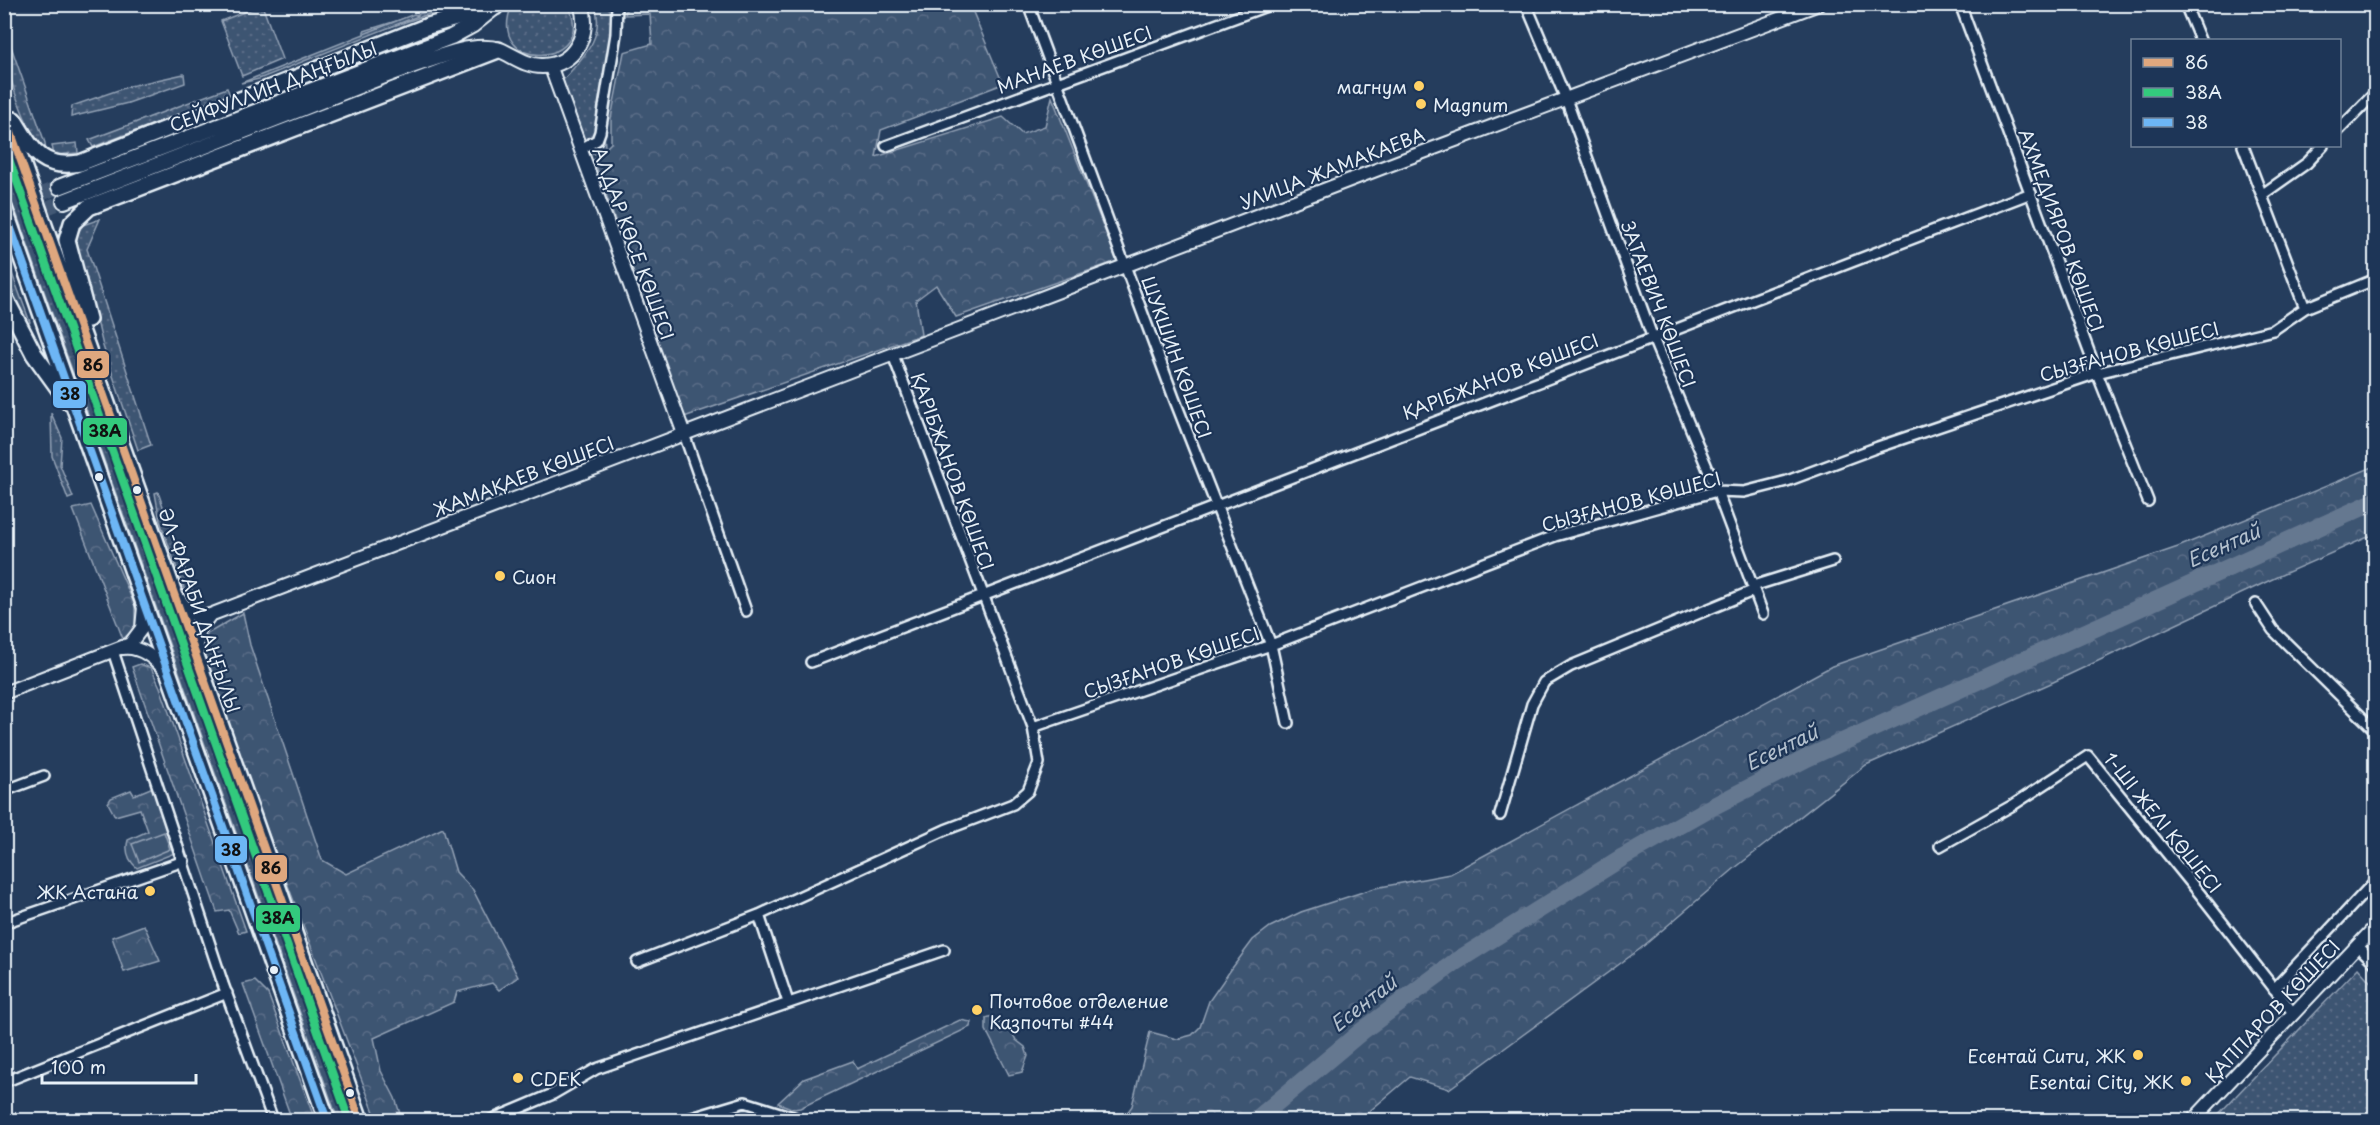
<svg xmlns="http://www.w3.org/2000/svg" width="2380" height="1125" font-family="'Playpen Sans',sans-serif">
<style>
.grass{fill:url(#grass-dots);stroke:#93a2b5;stroke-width:1.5}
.forest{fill:url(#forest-crowns);stroke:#93a2b5;stroke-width:1.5}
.pitch{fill:#3e5472;stroke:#93a2b5;stroke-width:1.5}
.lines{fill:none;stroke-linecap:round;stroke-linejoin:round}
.river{stroke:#657890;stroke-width:18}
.secondary-tunnel{stroke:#425874;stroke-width:14;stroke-dasharray:14 7;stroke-linecap:butt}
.minor-casing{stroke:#e8f1f8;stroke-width:14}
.tertiary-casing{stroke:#e8f1f8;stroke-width:16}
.secondary-casing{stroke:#e8f1f8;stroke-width:18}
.primary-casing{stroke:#e8f1f8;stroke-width:20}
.minor{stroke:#1d3557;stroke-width:9}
.tertiary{stroke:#1d3557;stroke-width:12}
.secondary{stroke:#1d3557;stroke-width:14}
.primary{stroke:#1d3557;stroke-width:15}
.bus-1-casing{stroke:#1d3557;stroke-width:12}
.bus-2-casing{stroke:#1d3557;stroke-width:12}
.bus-3-casing{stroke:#1d3557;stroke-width:12}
.bus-1{stroke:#dfa77e;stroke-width:8}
.bus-2{stroke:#33ca7d;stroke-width:8}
.bus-3{stroke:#6db6f5;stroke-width:8}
.poi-dot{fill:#ffd166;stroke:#1d3557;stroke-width:2}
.bus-dot{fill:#e8f1f8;stroke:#1d3557;stroke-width:2}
.labels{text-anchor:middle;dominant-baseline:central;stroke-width:4.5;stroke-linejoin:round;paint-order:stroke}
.street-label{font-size:18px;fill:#e8f1f8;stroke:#1d3557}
.poi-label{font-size:18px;fill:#e8f1f8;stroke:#1d3557;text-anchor:end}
.water-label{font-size:20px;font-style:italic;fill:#b4c1ce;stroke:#1d3557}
.line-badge{stroke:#1d3557;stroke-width:2}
.pale-badge-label{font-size:16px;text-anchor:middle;font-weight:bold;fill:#111}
</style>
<defs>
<pattern id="grass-dots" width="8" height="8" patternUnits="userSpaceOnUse" patternTransform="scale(1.5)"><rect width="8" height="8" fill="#3e5472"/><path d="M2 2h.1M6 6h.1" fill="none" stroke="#5a6d87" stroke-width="1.8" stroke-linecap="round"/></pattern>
<pattern id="forest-crowns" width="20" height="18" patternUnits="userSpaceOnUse" patternTransform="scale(1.5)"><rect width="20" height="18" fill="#3e5472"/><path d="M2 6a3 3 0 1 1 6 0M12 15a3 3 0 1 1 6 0" fill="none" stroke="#5a6d87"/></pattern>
</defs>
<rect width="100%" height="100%" fill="#253d5d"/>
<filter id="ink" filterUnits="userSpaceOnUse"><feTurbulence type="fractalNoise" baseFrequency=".0167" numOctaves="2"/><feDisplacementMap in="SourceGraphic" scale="12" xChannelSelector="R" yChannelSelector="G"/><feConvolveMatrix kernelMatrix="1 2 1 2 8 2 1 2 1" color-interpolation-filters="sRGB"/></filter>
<g filter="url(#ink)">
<path class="grass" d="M262 5 282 59 242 76 221 21Z
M447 5H456L364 36V31Z
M512 5H568C599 68 484 74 512 5Z
M595 5H611L613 10C611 55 601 101 605 147L597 154 587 153 563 80C583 57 605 38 595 5Z
M8 38 45 143 46 154C25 127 5 75 5 40Z
M184 74 185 83 128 103 71 117 72 106 130 86Z
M227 88 230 95 93 147 89 140Z
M77 143 78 153 54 155 52 146Z
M4 151 347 1120H338L5 181Z
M100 219 87 249 151 445 138 450 103 346 94 308 76 257 77 234 83 225Z
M4 252 30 322 26 325 5 282Z
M51 413 62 438 60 465 73 497 68 499 52 456Z
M158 492 194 595 195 603 190 605 160 521 155 493Z
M2358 968 2375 987V1120H2213Z"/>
<path class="forest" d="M627 5H970L1003 84 881 130 876 157 1003 117 1022 134 1045 126 1052 97 1117 261 956 317 936 285 916 300 921 335 684 417 594 160 611 143V118L624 52 652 44 650 14 625 15Z
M414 14 418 16 259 79 241 83Z
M2375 466V534L2279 576 2049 684 1866 765 1735 868 1640 949 1449 1089 1410 1077 1359 1120H1122L1132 1106 1150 1032 1177 1039 1192 1035 1200 1027 1209 1001 1230 971 1253 940 1270 927 1301 912 1375 888 1450 874 1832 666 2178 547Z
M91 505 135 606V628L123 639 73 509Z
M243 613 250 645 322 860 346 874 443 828 456 872 473 890 518 977 499 990 492 983 457 992 454 1002 374 1038 381 1071 395 1098 402 1120H377L202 659 207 634Z
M140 664 151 668 160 687 246 931 239 933 229 910 217 912 132 667Z
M153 787 177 852 137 868C129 861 125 851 128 840L148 831 140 809 115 816 108 803 111 798 131 790 134 795Z
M144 925 160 961 124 972 112 937Z
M255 981 268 994 315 1120H292L243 984Z
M993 1016 995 1022 1006 1025 1010 1029 1016 1040 1025 1047 1028 1056 1022 1072 1009 1075 986 1030V1018Z
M960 1020 971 1022 970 1027 800 1108 794 1109 778 1103 804 1079 853 1061 857 1069Z
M746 1106 792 1120H722L719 1114Z"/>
<path class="pitch" d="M164 832 170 849 139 862 132 844Z"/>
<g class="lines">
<path class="river" d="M1256 1120 1362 1031 1455 962 1623 857 1708 809 1807 758 2376 501"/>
<path class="secondary-tunnel" d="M4 208 59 187
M4 225 64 201"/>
<defs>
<path id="minor" d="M1028 4 1174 398 1271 645 1288 723
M1526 4 1566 99 1652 336 1717 491 1763 614
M1960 4 2097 373 2148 501
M2185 4 2200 40
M2340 129 2376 92
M886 146 1272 4
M2243 146 2305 308
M581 149 597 140 600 132 616 34 617 4
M2263 194 2307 163 2323 146
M684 434 746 611
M1753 586 1833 561
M2256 604 2273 630 2376 731
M113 651 223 984 273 1120
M811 662C1217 503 1624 347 2031 193
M1033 727 1271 645 1555 536 1717 491 1744 492 1787 481 1878 447 2097 373 2273 330 2305 308 2376 279
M4 791 44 776
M1500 815 1532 704 1544 682 1571 666 1755 590
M1940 846 2013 805 2088 756 2200 894 2294 1014
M759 915 788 1002
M4 923 184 861
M2358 946 2376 964
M637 962 759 915 945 830 1013 804 1028 791 1039 763 1033 727 893 355
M2274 989 2376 880
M4 1082 227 993
M491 1120 553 1094 596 1069 944 950
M685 1120 745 1102 796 1118"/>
<path id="tertiary" d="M550 65 684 434
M179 599C187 610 194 620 210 615L1405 159 1819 4
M123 648C142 646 156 659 167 673
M197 652 198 631 210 615
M4 693 130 644 142 628 144 607
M2193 1120 2376 926"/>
<path id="secondary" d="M59 187 451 37 473 25 494 8
M64 201C143 170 222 140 301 109 352 89 403 67 455 52 468 48 486 46 500 50 514 56 526 66 542 66 575 66 591 33 581 4"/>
<path id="primary" d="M4 112 360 1120
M14 120C32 149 41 170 80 163L428 26 495 7
M4 208 327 1120
M4 296 34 354 68 401
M88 319 67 240 72 223 89 207 498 50"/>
</defs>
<use href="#minor" class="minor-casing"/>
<use href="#tertiary" class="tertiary-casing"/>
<use href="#secondary" class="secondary-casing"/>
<use href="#primary" class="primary-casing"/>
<use href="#minor" class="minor"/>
<use href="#tertiary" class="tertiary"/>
<use href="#secondary" class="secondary"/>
<use href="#primary" class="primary"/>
<defs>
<path id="bus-1" d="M4 113 360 1120"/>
<path id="bus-2" d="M4 145 349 1120"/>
<path id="bus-3" d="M4 209 327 1120"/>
</defs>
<use href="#bus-1" class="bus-1-casing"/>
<use href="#bus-2" class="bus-2-casing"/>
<use href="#bus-3" class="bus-3-casing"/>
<use href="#bus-1" class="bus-1"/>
<use href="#bus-2" class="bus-2"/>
<use href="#bus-3" class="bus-3"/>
</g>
</g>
<g class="poi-dot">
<circle cx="1419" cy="86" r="6"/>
<circle cx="1421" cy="104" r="6"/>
<circle cx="500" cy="576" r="6"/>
<circle cx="150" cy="891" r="6"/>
<circle cx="977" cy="1010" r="6"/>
<circle cx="2138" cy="1055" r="6"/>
<circle cx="518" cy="1078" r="6"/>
<circle cx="2186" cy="1081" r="6"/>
</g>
<g class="bus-dot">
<circle cx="99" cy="477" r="5"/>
<circle cx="137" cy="490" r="5"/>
<circle cx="274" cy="970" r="5"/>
<circle cx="350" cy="1093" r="5"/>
</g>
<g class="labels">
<g class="street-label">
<text transform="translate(1074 59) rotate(-20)">МАНАЕВ КӨШЕСІ</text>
<text transform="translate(273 86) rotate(-21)">СЕЙФУЛЛИН ДАҢҒЫЛЫ</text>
<text transform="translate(1332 168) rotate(-21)">УЛИЦА ЖАМАКАЕВА</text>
<text transform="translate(2062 230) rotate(70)">АХМЕДИЯРОВ КӨШЕСІ</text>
<text transform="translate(634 243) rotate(70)">АЛДАР КӨСЕ КӨШЕСІ</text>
<text transform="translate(1659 304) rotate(69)">ЗАТАЕВИЧ КӨШЕСІ</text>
<text transform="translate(2129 351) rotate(-15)">СЫЗҒАНОВ КӨШЕСІ</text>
<text transform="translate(1177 357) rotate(70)">ШУКШИН КӨШЕСІ</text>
<text transform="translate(1500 376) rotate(-21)">ҚАРІБЖАНОВ КӨШЕСІ</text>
<text transform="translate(953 471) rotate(70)">ҚАРІБЖАНОВ КӨШЕСІ</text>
<text transform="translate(523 476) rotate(-21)">ЖАМАҚАЕВ КӨШЕСІ</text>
<text transform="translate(1631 501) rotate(-15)">СЫЗҒАНОВ КӨШЕСІ</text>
<text transform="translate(200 610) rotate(71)">ӘЛ-ФАРАБИ ДАҢҒЫЛЫ</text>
<text transform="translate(1171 662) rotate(-19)">СЫЗҒАНОВ КӨШЕСІ</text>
<text transform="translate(2163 822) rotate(51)">1-ШІ ЖЕЛІ КӨШЕСІ</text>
<text transform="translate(2272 1011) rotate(-47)">ҚАППАРОВ КӨШЕСІ</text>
</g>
<g class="poi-label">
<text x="1407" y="86">магнум</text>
<text x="1433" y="104" text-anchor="start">Magnum</text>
<text x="512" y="576" text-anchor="start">Сион</text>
<text x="138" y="891">ЖК Астана</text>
<text x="989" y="1000" text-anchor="start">Почтовое отделение<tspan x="989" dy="21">Казпочты #44</tspan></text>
<text x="2126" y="1055">Есентай Сити, ЖК</text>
<text x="530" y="1078" text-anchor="start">CDEK</text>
<text x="2174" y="1081">Esentai City, ЖК</text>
</g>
<g class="water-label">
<text transform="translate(2223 545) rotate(-24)">Есентай</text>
<text transform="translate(1781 747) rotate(-26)">Есентай</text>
<text transform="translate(1363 1003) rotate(-38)">Есентай</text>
</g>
</g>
<g class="line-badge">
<rect x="76" y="350" width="34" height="29" rx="6" fill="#dfa77e"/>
<rect x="52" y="380" width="35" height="29" rx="6" fill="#6db6f5"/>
<rect x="82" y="417" width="46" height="29" rx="6" fill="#33ca7d"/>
<rect x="214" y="835" width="34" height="29" rx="6" fill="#6db6f5"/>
<rect x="254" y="854" width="34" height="29" rx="6" fill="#dfa77e"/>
<rect x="255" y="904" width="46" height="29" rx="6" fill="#33ca7d"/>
</g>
<g class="pale-badge-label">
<text x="93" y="371">86</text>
<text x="70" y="400">38</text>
<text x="105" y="437">38А</text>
<text x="231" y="856">38</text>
<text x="271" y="874">86</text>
<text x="278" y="924">38А</text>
</g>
<rect width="2380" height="1125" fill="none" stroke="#1d3557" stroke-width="24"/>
<rect x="12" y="12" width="2356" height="1101" fill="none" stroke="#e8f1f8" stroke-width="2" filter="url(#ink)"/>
<rect x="2131" y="39" width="210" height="108" fill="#1d3557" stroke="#6e8097" stroke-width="1.5"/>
<rect x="2143" y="58" width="30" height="9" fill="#dfa77e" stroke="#6e8097" stroke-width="1.5"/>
<text x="2185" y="69" font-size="18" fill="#e8f1f8">86</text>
<rect x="2143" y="88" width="30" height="9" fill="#33ca7d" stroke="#6e8097" stroke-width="1.5"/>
<text x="2185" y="99" font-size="18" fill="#e8f1f8">38А</text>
<rect x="2143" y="118" width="30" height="9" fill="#6db6f5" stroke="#6e8097" stroke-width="1.5"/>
<text x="2185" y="129" font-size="18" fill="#e8f1f8">38</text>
<path d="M42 1074v9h154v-9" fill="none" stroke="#e8f1f8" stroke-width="3"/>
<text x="51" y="1074" font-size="18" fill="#e8f1f8" stroke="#1d3557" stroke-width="4.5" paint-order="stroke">100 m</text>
</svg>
